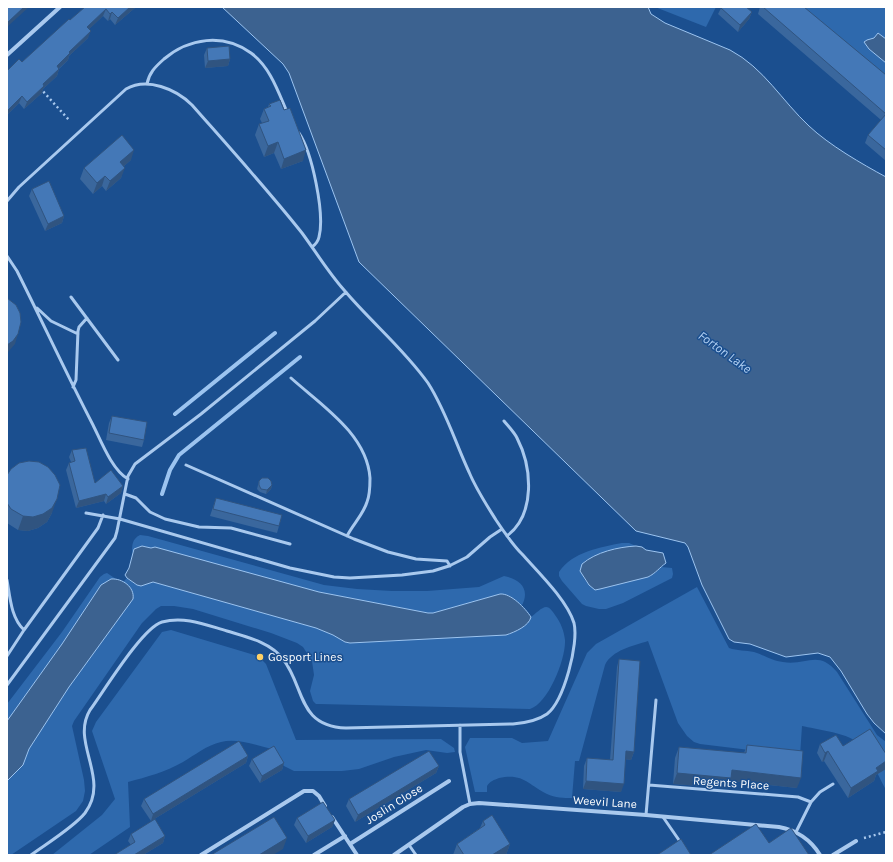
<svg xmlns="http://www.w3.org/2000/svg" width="893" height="862" font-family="Karla,sans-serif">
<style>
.green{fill:#2e69ad}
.water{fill:#3c6290;stroke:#9cc4f0}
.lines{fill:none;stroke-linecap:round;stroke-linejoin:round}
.stream{stroke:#9cc4f0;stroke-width:4}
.path{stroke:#a9c9ee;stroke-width:2.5;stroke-dasharray:2 3;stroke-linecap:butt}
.lane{stroke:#a9c9ee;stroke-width:3}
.street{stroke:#a9c9ee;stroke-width:4}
.wall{fill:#3a679d}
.shaded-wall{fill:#305480}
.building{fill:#4478b7;stroke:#305480}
.poi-dot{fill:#ffd166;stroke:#1b4f8f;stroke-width:1.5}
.labels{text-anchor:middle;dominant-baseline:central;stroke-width:3;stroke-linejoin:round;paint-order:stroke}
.poi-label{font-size:12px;fill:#fff;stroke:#1b4f8f;text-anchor:start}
.street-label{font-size:12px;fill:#fff;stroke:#1b4f8f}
.water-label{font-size:13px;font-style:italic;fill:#b5d3f5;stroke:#1b4f8f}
</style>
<rect width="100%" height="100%" fill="#1b4f8f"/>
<path class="green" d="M655 7H716L706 27Z
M791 7H886V85Z
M140 535 148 536 324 585 357 589 392 591H427L479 587 504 576C521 579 531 590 521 607L510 596 500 594 433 613H428L319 592 151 548 142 546 134 549 132 553C132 545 132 539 140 535Z
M622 543H629L636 546 616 549 585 561 583 577C588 584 591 590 600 589L648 577 656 572 658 569 661 567 672 568 673 574 672 578 623 603 606 609H599L586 606 582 604 562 581 559 576V572C572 552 601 547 622 543Z
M107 573 116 579H111L101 585 62 644 7 721V704L62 632 100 577 104 574Z
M127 578C142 591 138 583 153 582L316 628 333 635 345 642 350 643 427 639 530 620 531 617C535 614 542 607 546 607 550 607 553 612 555 615 561 623 564 631 565 640 566 659 548 704 530 709L319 704H316L313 701 310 691 314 675 312 661 303 647 297 643 271 633 193 609 174 606H161L156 609 142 623 74 721 72 726 84 780 85 791 83 801 76 811 11 855H7V781L23 765 29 749 69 687 133 599 131 589 123 582Z
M697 587 729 648C737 651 746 650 754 652 764 655 772 661 783 662 806 666 818 649 837 672L877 735 886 742V790C877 774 869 751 854 740 843 733 816 729 802 726L800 756 700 744 694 742 687 736 678 723 648 641C633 646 612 650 605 665L579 761H575L572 798C564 798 555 798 547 794 528 785 524 773 499 778 494 780 490 781 487 786V792H475L465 747 470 738H512L522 743 548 741 587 653 596 644Z
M171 630 258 656 266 664 296 740 441 739 454 748 455 752 447 753 426 750 394 757 359 769 342 771H294L284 766 272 749C256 745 237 738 221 742 207 745 195 755 183 762 165 772 147 777 128 782L130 827 89 855H52L102 815 115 799 92 731 96 722 162 632Z"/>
<path class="water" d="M222 7H648L651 14 665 23 730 50C764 68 782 101 809 126 829 145 862 164 886 177V734L874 723 867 714 841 671 830 657 818 653 786 657 750 644 734 642 729 639 702 585 688 547 685 543 636 531 359 262 289 73 283 64Z
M878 33 886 39V63L869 49 864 42 867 40 874 38Z
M142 546 151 548 155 547 319 592 428 613H433L500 594C511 593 525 608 531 617 529 626 515 632 506 635L350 643 345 642 333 635 316 628 153 582 141 586 137 585 127 578 125 575 129 568 134 549Z
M636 546 642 547 646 550 663 553 666 563C659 568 656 573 648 577L600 589 595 590 589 585 580 571 582 564C596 552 618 547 636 546Z
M111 579C122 578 135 587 133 599L69 687 29 749 23 765 7 781V721L62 644 101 585Z"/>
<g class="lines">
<path class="stream" d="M175 414 275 333
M162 494 170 470 179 455 300 357"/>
<path class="path" d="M40 88 69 120
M864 838 886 832"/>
<path class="lane" d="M147 84C149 73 155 67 164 59 189 38 223 33 251 53 270 67 278 91 287 112
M299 133C312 152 325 214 319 237 318 242 316 244 312 247
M7 201 19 187 126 89C147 77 176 89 192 105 229 147 267 189 302 233 316 252 328 272 344 290 371 322 404 349 428 383 446 411 455 442 469 472 476 489 486 504 496 520 504 532 512 544 522 554 538 572 567 600 574 623 579 643 564 701 547 714 537 721 525 723 513 724L346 728C297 726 305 687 283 659 270 642 247 637 227 631 206 625 185 616 162 622 142 628 104 691 90 710 70 743 111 778 85 813 74 827 46 844 31 855
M7 256 17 271C43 323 67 375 93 425 101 441 112 470 128 479
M71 297 118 360
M37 308 51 321 78 334
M291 378C321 405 367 434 370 478 370 486 370 495 367 502 363 515 353 524 347 536
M73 387 76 380 78 331 79 327 87 318
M504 421C508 426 514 432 517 438 532 467 536 514 507 536
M186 465 354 539 388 552 416 559 447 561 450 566
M125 494 136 498 150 512 165 519 199 527 231 528 290 544
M86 513 120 519 290 568 334 577 350 578 402 575 433 571 449 566 467 557 490 537 502 529
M7 580C10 597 11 618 24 630
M7 656 24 630 98 528 103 515
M7 685 115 538 117 531 128 476 135 464 201 414 315 321 346 292
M460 725V752L470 804
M649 785 798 797 811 802 820 792 833 784
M646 815 656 700
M663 817 681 843
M796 832 811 802
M409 845 416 855"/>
<path class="street" d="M7 55 60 7
M332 817 357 855
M350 844 449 781
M201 855 304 791H313L319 796 325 806
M314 855 345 836
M394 855 463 807 470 804 479 803 646 815 779 827C796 830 811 840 820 855
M833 855 856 841"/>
</g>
<path class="wall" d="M85 7H136L115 25 110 19 108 21 103 16 89 29 88 38 69 56 68 60 59 69 57 76 43 89 42 93 24 109 19 103 7 115V71L22 62Z
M760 7H804L886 75V161L865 143 868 135 881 120 758 14Z
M721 8 752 12 749 19 738 32 718 14Z
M207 48 230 59 228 66 205 68 204 55Z
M269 104 303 161 281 169 274 153 264 157 255 135 259 124 262 123 260 119 264 109 268 107Z
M131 160 124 166 121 178 106 191 102 186 93 194 80 179 84 168Z
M32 189 64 216 62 223 45 231 29 196Z
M112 416 144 440 142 447 106 440 109 423Z
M72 450 95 483 123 486 121 493 106 504 104 501 76 508 66 470 69 463 71 462 69 457Z
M7 475 52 513 47 522 38 528 28 531 18 530 7 523Z
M259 481 272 485 271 489 266 494 260 492 257 489Z
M216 498 279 526 277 533 210 516Z
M619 659 634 752 631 760 625 759 621 792 583 789 584 766 587 758 610 760 617 667Z
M820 744 843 746 886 769 876 775 874 781 848 798 824 761 822 762 817 753Z
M747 745 797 788 730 781 728 788 673 784 675 758 679 747 744 753Z
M248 756 246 763 151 821 141 806 144 799Z
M252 759 284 763 282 770 260 783 249 766Z
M439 766 436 773 355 822 346 806 349 799Z
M297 818 335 820 332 827 306 843 294 825Z
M483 821 510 844 506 855H453L457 844 480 828Z
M131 834 165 836 163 843 143 855H114L131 845 128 841Z"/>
<path class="shaded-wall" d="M24 7H29L7 27V23Z
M130 7H136L115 25 118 18Z
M106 9 103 16 84 34 87 27Z
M112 12 110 19 108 21 110 14Z
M752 12 749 19 738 32 740 25Z
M91 31 88 38 69 56 68 60 54 73 57 66 69 52Z
M230 59 228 66 205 68 208 61Z
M59 69 57 76 43 89 42 93 24 109 27 102 43 84Z
M22 96 19 103 7 115V111Z
M278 142 274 153 264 157 268 146Z
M134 150 131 160 116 173 120 162Z
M306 150 303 161 281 169 284 159Z
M125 168 121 178 106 191 110 181Z
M105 176 102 186 93 194 97 183Z
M64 216 62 223 45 231 48 224Z
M18 334 15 344 9 351 7 353V345Z
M272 485 271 489 266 494 267 490Z
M123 486 121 493 106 504 108 497Z
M106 494 104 501 76 508 79 501Z
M57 499 52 513 47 522 38 528 28 531 18 530 23 516Z
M626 751 634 752 631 760 623 759Z
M828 751 824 761 822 762 825 753Z
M248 756 246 763 151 821 153 814Z
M886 761V769L876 775 874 781 848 798 851 788 876 768Z
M284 763 282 770 260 783 262 776Z
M439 766 436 773 355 822 358 815Z
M732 770 801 778 797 788 730 781 728 788 673 784 677 773Z
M586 781 624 784 621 792 583 789Z
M335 820 332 827 306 843 308 836Z
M165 836 163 843 143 855H134Z
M287 838 283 849 273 855H259Z
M510 844 506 855H492Z"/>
<path class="building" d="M7 7H24L7 23Z
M85 7H130L118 18 112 12 110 14 106 9 87 27 91 31 69 52 70 53 57 66 59 69 43 84 44 86 27 102 22 96 7 111V71L19 59 22 62 69 19 70 20Z
M721 7H746L752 12 740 25 721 8Z
M763 7H804L886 75V150L868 135 886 114Z
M229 46 230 59 208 61 207 48Z
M280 100 284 110 290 108 306 150 284 159 278 142 268 146 259 124 269 121 264 109 271 106 269 104Z
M122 135 134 150 120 162 125 168 110 181 105 176 97 183 84 168Z
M49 181 64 216 48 224 32 189Z
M7 298 16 305 20 313 21 322 18 334 13 341 7 345Z
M112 416 147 422 144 440 109 433Z
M86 448 95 483 111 470 123 486 108 497 106 494 79 501 69 463 75 461 72 450Z
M29 461 39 462 48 467 55 475 60 485 57 499 52 508 43 514 33 517 23 516 11 509 7 503V475L11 469 19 463Z
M262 478H268L271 481 272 485 267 490 261 489 259 485V481Z
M216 498 282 515 279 526 213 509Z
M619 659 640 661 634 752 626 751 624 784 586 781 587 758 613 760Z
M870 729 886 754V761L876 768 878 771 851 788 828 751 825 753 820 744 836 735 843 746Z
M239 741 248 756 153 814 144 799Z
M747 745 803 751 801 778 732 770 731 778 677 773 679 747 746 753Z
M274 746 284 763 262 776 252 759Z
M429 751 439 766 358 815 349 799Z
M323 802 335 820 308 836 297 818Z
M492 815 510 844 492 855H464L457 844 485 825 483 821Z
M274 817 287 838 259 855H211Z
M155 819 165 836 134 855H114L135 842 131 834Z
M756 824 769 843 791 828 809 855H709Z
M681 839 691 855H657Z"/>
<circle class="poi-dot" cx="260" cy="657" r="4"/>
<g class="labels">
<g class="poi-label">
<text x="268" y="657">Gosport Lines</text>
</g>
<g class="street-label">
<text transform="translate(731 783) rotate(4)">Regents Place</text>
<text transform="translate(605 802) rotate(4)">Weevil Lane</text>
<text transform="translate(394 804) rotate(-32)">Joslin Close</text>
</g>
<g class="water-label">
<text transform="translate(725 352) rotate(36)">Forton Lake</text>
</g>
</g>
<rect width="893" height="862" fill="none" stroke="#ffffff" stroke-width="16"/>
</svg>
